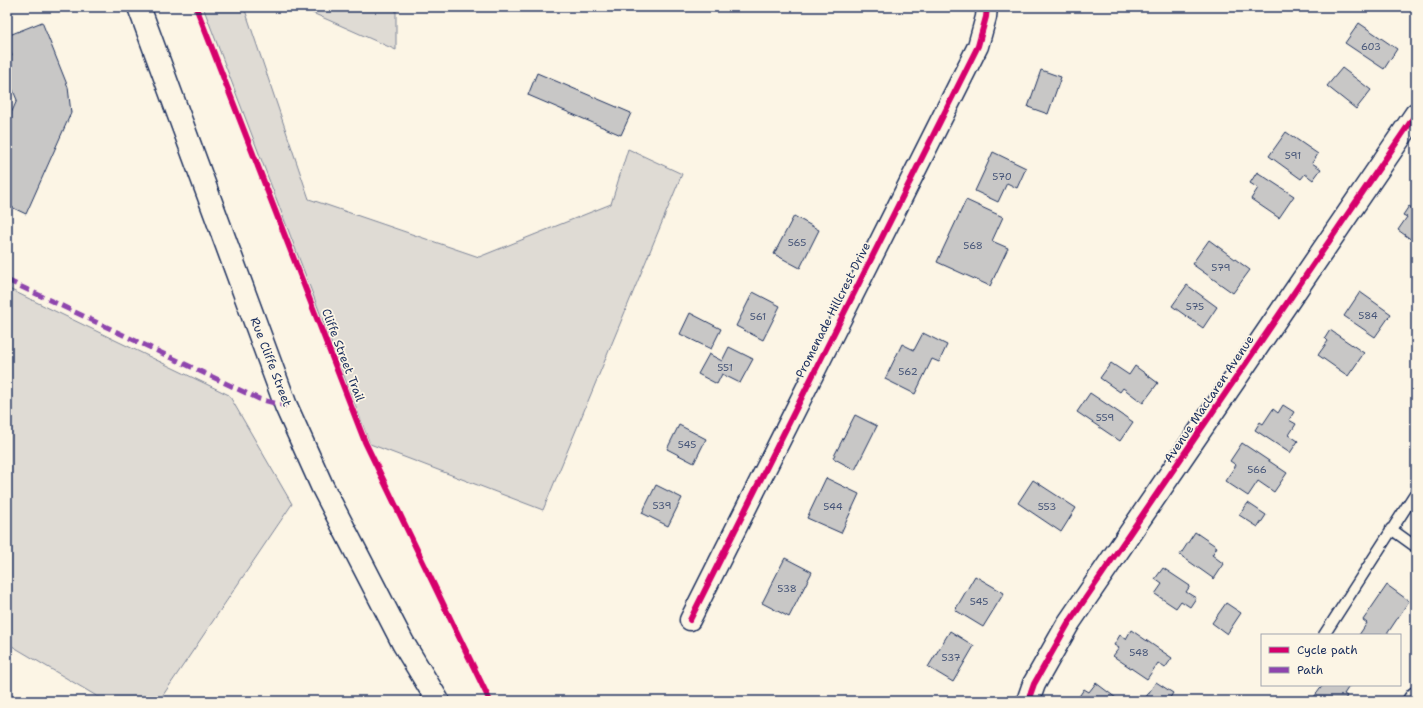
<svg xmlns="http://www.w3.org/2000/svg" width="1423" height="708" font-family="'Shantell Sans',sans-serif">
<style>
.green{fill:#dfdbd4;stroke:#7d8599}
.building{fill:#c8c7c6;stroke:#1b2f5e}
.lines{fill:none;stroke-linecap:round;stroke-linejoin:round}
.lane-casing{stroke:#1b2f5e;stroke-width:13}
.street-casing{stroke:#1b2f5e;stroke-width:23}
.secondary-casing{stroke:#1b2f5e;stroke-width:25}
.lane{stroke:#fcf5e5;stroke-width:10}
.street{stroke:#fcf5e5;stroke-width:20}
.secondary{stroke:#fcf5e5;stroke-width:22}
.quiet{stroke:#8e44ad;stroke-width:5;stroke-dasharray:10 5;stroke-linecap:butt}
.cycleway-casing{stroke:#fcf5e5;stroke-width:8}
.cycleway{stroke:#d6006c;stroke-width:6}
.labels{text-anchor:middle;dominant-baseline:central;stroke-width:3.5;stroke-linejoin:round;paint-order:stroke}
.number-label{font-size:10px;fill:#465578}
.street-label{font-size:12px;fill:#1b2f5e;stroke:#fcf5e5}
</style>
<rect width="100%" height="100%" fill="#fcf5e5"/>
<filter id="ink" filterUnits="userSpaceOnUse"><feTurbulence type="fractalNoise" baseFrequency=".025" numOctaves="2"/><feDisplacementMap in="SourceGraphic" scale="8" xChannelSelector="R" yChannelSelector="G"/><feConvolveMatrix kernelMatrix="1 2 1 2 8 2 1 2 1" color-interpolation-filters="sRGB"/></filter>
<g filter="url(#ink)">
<path class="green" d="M203 7H244L309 199 479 257 611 204 628 149 682 174 543 510 370 444Z
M299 7H396V50Z
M7 288 229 395 292 504 159 701H105L7 643Z"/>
<path class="building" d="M42 22 68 87 71 113 26 214 7 205V123L17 100 7 76V58L12 56 7 44V36Z
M1359 23 1397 49 1384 69 1345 43Z
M1342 68 1371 90 1356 109 1327 86Z
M1041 70 1061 77 1048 114 1028 107Z
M537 73 631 113 621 135 528 95Z
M1286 132 1318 154 1312 163 1321 169 1313 180 1305 174 1301 179 1269 156Z
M993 152 1026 168 1017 188 1007 183 998 202 975 191Z
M1257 172 1294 196 1279 218 1251 199 1258 188 1250 183Z
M966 200 1003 217 992 241 1008 248 990 286 937 262Z
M1409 206 1416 211V243L1398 230 1407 217 1403 215Z
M794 216 819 230 800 268 774 254Z
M1209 240 1250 270 1233 293 1192 264Z
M1187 285 1217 307 1203 328 1172 306Z
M753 292 780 306 763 340 736 326Z
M1360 292 1391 314 1375 337 1344 316Z
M690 313 721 329 711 349 680 334Z
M1330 330 1364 353 1348 376 1318 355 1328 341 1325 338Z
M923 333 947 345 939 362 932 359 915 394 885 379 902 344 914 350Z
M729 347 753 359 740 383 722 374 717 384 698 374 709 354 722 361Z
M1111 363 1129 375 1135 366 1158 383 1143 403 1123 388 1120 392 1100 378Z
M1090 393 1133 422 1120 441 1077 412Z
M1283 405 1294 412 1289 420 1296 424 1289 435 1298 441 1290 453 1255 430 1260 422 1263 424 1273 409 1278 413Z
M855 415 877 426 855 470 833 458Z
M679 425 706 439 694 463 667 449Z
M1242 443 1287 473 1274 492 1258 481 1248 496 1225 481 1236 465 1230 461Z
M826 478 859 494 841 533 807 518Z
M1033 480 1076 508 1061 532 1018 503Z
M656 485 682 498 668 526 642 513Z
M1248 503 1266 515 1258 527 1239 515Z
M1195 532 1217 547 1212 555 1224 564 1214 579 1180 555Z
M785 558 812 572 789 617 762 603Z
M1163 568 1190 586 1186 592 1196 598 1190 607 1181 601 1176 608 1155 594 1162 584 1155 579Z
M975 576 1004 593 983 627 955 610Z
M1387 585 1409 601 1387 634 1388 635H1359L1367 623 1363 620Z
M1226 603 1241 613 1227 634 1212 623Z
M1131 630 1172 658 1165 668 1158 663 1147 679 1113 656 1119 648 1114 645 1120 635 1126 639Z
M950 631 974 646 953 682 928 667Z
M1156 682 1173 693 1168 701H1152L1146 697Z
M1096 683 1120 701H1083L1078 698 1084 689 1089 692Z
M1323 685H1350L1344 694 1347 696 1344 701H1320L1314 697Z"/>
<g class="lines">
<defs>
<path id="lane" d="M1391 529 1416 547
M1324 635 1416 492"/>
<path id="street" d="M690 620 978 46 986 17 987 7
M1413 701 1416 697"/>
<path id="secondary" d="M139 7 286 406 322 486 403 643 438 701
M1028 701 1034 684 1068 624 1416 114"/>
</defs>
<use href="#lane" class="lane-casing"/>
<use href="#street" class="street-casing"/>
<use href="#secondary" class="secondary-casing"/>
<use href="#lane" class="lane"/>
<use href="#street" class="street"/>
<use href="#secondary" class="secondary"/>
<path class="quiet" d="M7 280 259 399 286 406"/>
<defs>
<path id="cycleway" d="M196 7 365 442 490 701
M690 620 978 46 986 17 987 7
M1028 701 1034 684 1068 624 1416 114"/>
</defs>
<use href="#cycleway" class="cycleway-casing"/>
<use href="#cycleway" class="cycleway"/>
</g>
</g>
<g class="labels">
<g class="number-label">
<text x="1371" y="46">603</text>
<text x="1293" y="155">591</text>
<text x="1002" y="176">570</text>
<text x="797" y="242">565</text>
<text x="973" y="245">568</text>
<text x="1221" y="267">579</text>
<text x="1195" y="306">575</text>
<text x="1368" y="315">584</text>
<text x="758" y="316">561</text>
<text x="725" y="367">551</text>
<text x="908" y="371">562</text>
<text x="1105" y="417">559</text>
<text x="687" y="444">545</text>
<text x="1257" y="469">566</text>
<text x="662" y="505">539</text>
<text x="833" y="506">544</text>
<text x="1047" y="506">553</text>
<text x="787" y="588">538</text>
<text x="979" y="601">545</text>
<text x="1139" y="652">548</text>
<text x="951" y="657">537</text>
</g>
<g class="street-label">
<text transform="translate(833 310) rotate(-63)">Promenade Hillcrest Drive</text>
<text transform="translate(343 355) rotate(69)">Cliffe Street Trail</text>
<text transform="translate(271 362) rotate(69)">Rue Cliffe Street</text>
<text transform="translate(1209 399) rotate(-56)">Avenue MacLaren Avenue</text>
</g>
</g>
<rect width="1423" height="708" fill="none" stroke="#fcf5e5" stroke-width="24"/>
<rect x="12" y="12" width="1399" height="684" fill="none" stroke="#1b2f5e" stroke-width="1.5" filter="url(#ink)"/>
<rect x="1261" y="634" width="140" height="52" fill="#fcf5e5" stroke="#a2a6af"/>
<rect x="1269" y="647" width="20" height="6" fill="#d6006c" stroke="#a2a6af"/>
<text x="1297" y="654" font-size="12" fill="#1b2f5e">Cycle path</text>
<rect x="1269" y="667" width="20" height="6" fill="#8e44ad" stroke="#a2a6af"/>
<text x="1297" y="674" font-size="12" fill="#1b2f5e">Path</text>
</svg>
